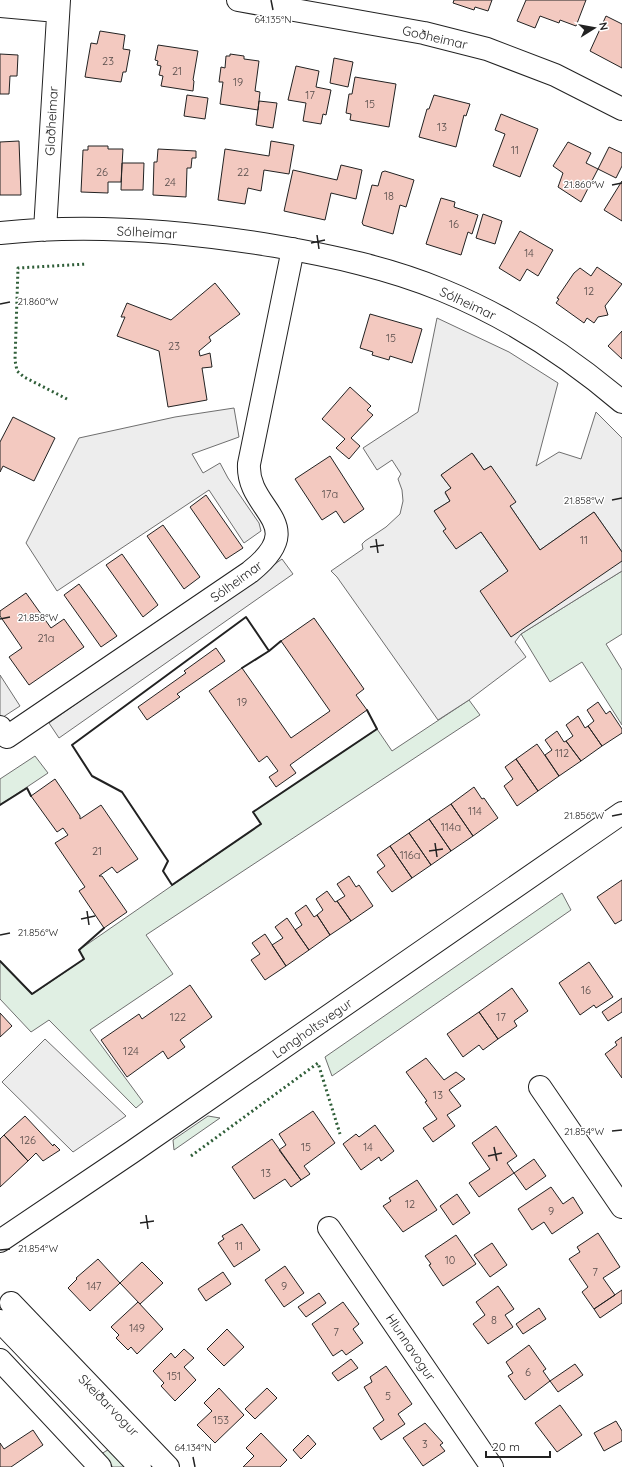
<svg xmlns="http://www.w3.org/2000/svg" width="622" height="1467" font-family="Quicksand,sans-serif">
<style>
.green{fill:#e0efe3;stroke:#6f6f6f}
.parking{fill:#ededed;stroke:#6f6f6f}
.building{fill:#f3c9c0;stroke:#222}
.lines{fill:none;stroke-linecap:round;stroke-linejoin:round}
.minor-casing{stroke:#222;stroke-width:24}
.minor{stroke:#fff;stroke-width:22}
.hedge{stroke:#2f5e38;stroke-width:3;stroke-dasharray:2 3;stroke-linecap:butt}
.wall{stroke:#222;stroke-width:2}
.ticks{fill:none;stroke:#222;stroke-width:1.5}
.labels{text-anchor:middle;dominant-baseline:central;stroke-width:3;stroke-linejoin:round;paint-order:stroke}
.number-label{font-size:11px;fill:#564c4a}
.street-label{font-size:13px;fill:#222;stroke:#fff}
.ticks-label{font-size:10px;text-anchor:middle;fill:#222;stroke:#fff;stroke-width:3;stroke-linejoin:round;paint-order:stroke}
</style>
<rect width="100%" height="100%" fill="#fff"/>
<path class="green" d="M622 571V634L606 644 622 670V725L582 662 550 682 521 634Z
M469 700 480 715 146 935 173 974 90 1030 143 1102 136 1108 49 1020 31 1032 0 999V961L33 994 84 959 79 950 261 824 253 812 377 729 392 751Z
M35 756 48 773 0 805V779Z
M562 893 571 910 332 1076 325 1057Z
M208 1116 220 1118 174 1150 173 1140Z
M111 1448 128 1467H113L101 1454Z"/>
<path class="parking" d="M437 318 509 352 558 383 536 466 559 452 581 459 596 412 622 438V552L594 512 540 550 510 506 491 466 484 470 473 454 441 475 451 488 445 493 450 501 434 511 481 532 508 571 622 561V571L521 634 515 642 526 657 469 700 438 720 337 577 331 571 363 549 362 544 365 541 386 527 400 514 403 501 402 490 398 479 401 474 392 460 377 470 363 448 418 412Z
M234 408 239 437 192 454 203 473 220 463 228 478 259 523 261 531 244 543 209 490 57 591 26 543 79 438 175 417Z
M282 559 293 574 59 738 49 723Z
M0 675 20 706 0 719Z
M45 1039 126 1116 73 1152 2 1082Z"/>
<path class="building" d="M454 0H492L488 11 475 7 474 10 453 3Z
M526 0H586L576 26 560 20 559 23 540 16 535 28 517 21Z
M606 16 622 24V68L590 51Z
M100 31 125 35 123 49 130 50 126 72H123L121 82 85 77 91 43 97 44Z
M158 45 198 51 193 80 194 81 193 91 161 86 163 76 159 75 161 66 157 65 158 61 155 60Z
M0 54 18 55 17 76H10L9 94H0Z
M230 54 244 56V59L259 61 255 91 260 92 258 110 220 104 223 82H219L221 67 225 68 226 56H230Z
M334 58 353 62 348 87 330 83Z
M296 66 319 71 316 87 331 90 326 115 323 114 321 124 303 121 306 103 288 100Z
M355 77 396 84 389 127 350 120 351 114 346 113 349 94H352Z
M187 95 208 98 205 119 184 116Z
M434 95 470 104 466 116 464 115 456 147 419 137 427 109H429Z
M259 101 277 103 273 128 256 125Z
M501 114 538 129 520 177 493 166 505 134 495 130Z
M19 141 21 195H0V142Z
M271 141 294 145 289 174 264 170 261 191 248 188 245 204 218 200 225 149 269 156Z
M568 142 591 153 586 163 598 169 581 202 558 187 563 173 553 166Z
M88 146H108V149H123L121 182H108V193L81 192 83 150H88Z
M609 147 622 153V166L616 178 598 169Z
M158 149 196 151V158H192L191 168H187L186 197 153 195 154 162H157Z
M122 163H144L143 190H121Z
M341 165 362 170 356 199 331 193 325 220 284 211 293 170 337 180Z
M385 171 414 180 406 207 400 205 393 234 363 225V224L362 223 372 185 378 186 382 172Z
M622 181V221L604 210Z
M441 198 455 202 454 207 478 215 472 234 468 232 461 255 426 244Z
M483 214 502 221 495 244 476 238Z
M520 231 553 250 538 276 527 269 520 281 499 268Z
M597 267 622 284 605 306 608 315 598 317 594 323 587 318 584 323 556 303 559 299 557 298 574 273 580 268 591 276Z
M215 283 240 314 209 337 211 341 199 351 200 356 210 353 212 367 202 368 207 400 168 407 159 351 117 336 125 317H121L127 303 171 320Z
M370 314 422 329 412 363 390 356 389 360 372 355 373 352 360 348Z
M622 331V359L608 346Z
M350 387 371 406 367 410 373 415 351 438 360 446 349 459 336 448 345 439 322 419Z
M13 417 55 438 34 481 3 466 0 472V442Z
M472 453 484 470 491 466 516 502 510 506 540 550 594 512 622 552V561L511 637 480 591 508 571 481 532 456 549 443 531 446 529 434 511 450 501 445 492 451 488 441 475Z
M330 456 364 509 344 523 336 511 322 520 295 479Z
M206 495 243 548 226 559 190 507Z
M163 525 200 577 184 589 147 536Z
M122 554 158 605 143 617 106 565Z
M79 584 117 636 101 647 64 595Z
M26 593 51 628 64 619 84 647 29 685 9 657 22 648 0 616V611Z
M314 618 364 689 356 695 367 710 290 765 296 773 276 787 269 777 278 771 267 756 259 762 209 691 242 668 291 738 330 711 281 641Z
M216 648 225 661 177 694 180 697 147 720 138 707 186 673 184 671Z
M598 702 606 714 610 711 622 729V733L602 746 588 726 594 721 587 710Z
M578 716 585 728 588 726 602 746 581 761 566 741 573 736 566 725Z
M557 731 564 742 566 741 581 761 559 776 545 755 552 750 545 740Z
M537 744 559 776 538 791 516 759Z
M516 759 538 791 517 806 504 786 513 779 505 767Z
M55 779 80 816V819L101 805 138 859 117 873 112 867 99 876H102L127 912 104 928 79 891 85 887 55 843 68 835 63 828 57 832 31 796Z
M474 787 482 799 484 798 498 818 473 836 451 804Z
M451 804 473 836 451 851 429 819Z
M429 819 451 851 431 865 409 833Z
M409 833 431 865 412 878 390 846Z
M390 846 412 878 392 892 377 872 385 866 377 855Z
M349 876 356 887 359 885 373 906 351 921 337 901 345 896 337 884Z
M622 880V920L615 924 597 897Z
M327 891 335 902 337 901 351 921 330 935 317 915 323 910 316 899Z
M306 905 314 917 317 915 330 935 309 950 295 930 302 925 295 913Z
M287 918 309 950 286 966 272 945 283 938 275 927Z
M265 934 286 966 265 980 251 960 260 954 252 943Z
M589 962 613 997 596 1008 594 1005 580 1015 559 983Z
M190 985 212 1017 180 1040 185 1047 168 1059 163 1051 127 1077 101 1040 139 1014 142 1019Z
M512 988 528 1011 514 1021 517 1026 498 1039 479 1012Z
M622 998V1012L608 1021 602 1012Z
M479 1012 498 1039 483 1050 479 1045 463 1057 447 1034Z
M0 1013 12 1026 0 1037Z
M622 1037V1078L605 1054 617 1045 615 1042Z
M426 1058 444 1080 456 1072 465 1079 449 1090 461 1106 447 1115 455 1126 433 1142 423 1128 437 1119 425 1102 427 1101 406 1072Z
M313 1111 335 1143 304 1166 310 1174 301 1180 279 1150 286 1145 279 1134Z
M25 1116 53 1146 54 1144 60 1150 43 1161 36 1153 28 1161 4 1135Z
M375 1125 394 1151 381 1161 379 1157 361 1170 343 1144 356 1134 359 1137Z
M496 1126 517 1156 507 1163 514 1173 479 1197 469 1183 490 1169 472 1143Z
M4 1135 28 1161 0 1187V1139Z
M272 1139 301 1180 291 1187 285 1179 254 1199 232 1167Z
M534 1159 546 1176 526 1190 514 1173Z
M417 1180 437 1210 403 1232 383 1206 391 1201 389 1198Z
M551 1187 563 1204 573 1197 583 1213 552 1234 544 1222 532 1230 518 1209Z
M457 1194 470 1213 453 1225 440 1206Z
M242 1224 260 1250 234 1267 218 1243 224 1239 222 1236Z
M598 1233 620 1267 603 1278 615 1295 594 1309 582 1292 588 1287 569 1259 580 1252 577 1247Z
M456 1235 476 1264 443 1286 429 1265 431 1264 425 1256Z
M492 1243 507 1265 490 1277 474 1255Z
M98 1259 120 1283 90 1311 68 1288 77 1279 76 1278Z
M142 1262 163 1283 140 1304 120 1283Z
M285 1266 304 1293 284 1307 265 1280Z
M223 1272 231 1284 206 1301 198 1289Z
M498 1286 514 1309 505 1315 513 1327 488 1344 473 1324 485 1315 476 1302Z
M622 1290V1303L600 1318 594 1309Z
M319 1293 326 1303 306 1317 298 1307Z
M138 1302 163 1329 137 1354 131 1347 128 1350 116 1338 119 1335 111 1327Z
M343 1302 359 1324 353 1329 363 1343 346 1355 342 1350 333 1356 312 1324Z
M539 1308 546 1319 523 1334 516 1324Z
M227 1329 244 1347 224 1366 207 1349Z
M529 1345 546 1369 543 1371 550 1381 525 1400 508 1376 513 1373 506 1362Z
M184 1349 194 1358 184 1367 196 1380 175 1401 161 1386 164 1383 153 1371 171 1353 175 1358Z
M351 1359 358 1368 338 1381 332 1373Z
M575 1364 583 1375 558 1392 550 1381Z
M386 1366 412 1404 398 1414 405 1424 381 1440 373 1428 384 1420 364 1387 372 1382 370 1377Z
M219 1388 244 1415 215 1443 197 1425 212 1411 204 1403Z
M267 1388 277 1398 255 1419 245 1409Z
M560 1405 582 1435 557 1452 535 1423Z
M616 1421 622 1431V1441L604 1451 594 1433Z
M425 1423 443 1443 440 1445 445 1451 423 1466 403 1438Z
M33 1430 43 1445 11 1467H0V1443L4 1449Z
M261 1433 287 1460 280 1467H243L254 1456 246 1448Z
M308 1435 316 1444 301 1459 293 1450Z"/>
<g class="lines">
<defs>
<path id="minor" d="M238 0 424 33 487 49 555 75 622 109
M0 6 57 11
M45 230 59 0
M0 233C91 223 185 231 275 246 332 256 389 268 442 290 508 317 568 356 622 402
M0 727 7 737 250 572C312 523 246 511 249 464L293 249
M540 1087 622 1207
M329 1228 492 1467
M0 1241 132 1152 622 813
M11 1303 168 1467
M0 1321 140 1467
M0 1360 100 1467"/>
</defs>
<use href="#minor" class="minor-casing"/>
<use href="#minor" class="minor"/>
<path class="hedge" d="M67 399 24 377 17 371 15 360 18 268 87 264
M191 1156 318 1063 340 1134"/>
<path class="wall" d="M281 641 269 651 246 617 72 745 92 776 122 792 168 861 163 871 172 885 261 824 253 812 377 729 367 710
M242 668 269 651
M0 805 27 788 31 796
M0 961 32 994 84 959 79 950 104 928"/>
</g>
<path class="ticks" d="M271 0 273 10M612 185 622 183M317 235 319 249M311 243 325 240M0 304 10 302M612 500 622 498M376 539 378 553M370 547 384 545M0 619 10 617M612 816 622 814M435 843 437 857M429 851 443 849M87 911 89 925M81 919 95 916M0 935 10 933M612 1131 622 1130M494 1147 497 1161M488 1156 502 1153M146 1215 148 1229M140 1223 154 1221M0 1250 10 1249M193 1457 195 1467"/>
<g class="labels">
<g class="number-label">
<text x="108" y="61">23</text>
<text x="177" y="71">21</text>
<text x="238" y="82">19</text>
<text x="310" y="95">17</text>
<text x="370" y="104">15</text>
<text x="442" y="127">13</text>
<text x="515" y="150">11</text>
<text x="102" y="172">26</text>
<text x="243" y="172">22</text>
<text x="170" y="182">24</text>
<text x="389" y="196">18</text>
<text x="454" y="224">16</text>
<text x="529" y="253">14</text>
<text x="589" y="291">12</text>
<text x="391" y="338">15</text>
<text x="174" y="346">23</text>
<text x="330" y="494">17a</text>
<text x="584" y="540">11</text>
<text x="46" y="638">21a</text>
<text x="242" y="702">19</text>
<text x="562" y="753">112</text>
<text x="475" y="811">114</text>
<text x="451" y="827">114a</text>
<text x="97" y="851">21</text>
<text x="410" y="855">116a</text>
<text x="586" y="990">16</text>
<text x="178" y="1017">122</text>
<text x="501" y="1017">17</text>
<text x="131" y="1051">124</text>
<text x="438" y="1095">13</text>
<text x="28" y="1140">126</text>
<text x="306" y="1147">15</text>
<text x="368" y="1147">14</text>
<text x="266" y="1173">13</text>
<text x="410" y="1204">12</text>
<text x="551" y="1211">9</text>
<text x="239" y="1246">11</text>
<text x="450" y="1260">10</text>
<text x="595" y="1272">7</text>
<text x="94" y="1286">147</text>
<text x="284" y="1286">9</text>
<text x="494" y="1320">8</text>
<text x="137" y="1328">149</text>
<text x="336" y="1332">7</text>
<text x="528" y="1372">6</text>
<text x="174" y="1376">151</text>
<text x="388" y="1396">5</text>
<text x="221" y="1420">153</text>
<text x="425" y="1444">3</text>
</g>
<g class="street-label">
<text transform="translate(435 37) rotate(13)">Goðheimar</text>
<text transform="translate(51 121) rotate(-87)">Glaðheimar</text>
<text transform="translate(147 232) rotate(3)">Sólheimar</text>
<text transform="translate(468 303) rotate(25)">Sólheimar</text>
<text transform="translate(236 581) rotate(-36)">Sólheimar</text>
<text transform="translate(312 1028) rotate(-35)">Langholtsvegur</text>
<text transform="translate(411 1347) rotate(56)">Hlunnavogur</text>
<text transform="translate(109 1405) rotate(46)">Skeiðarvogur</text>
</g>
</g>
<g class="ticks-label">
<text x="273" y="23">64.135°N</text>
<text x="584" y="188">21.860°W</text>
<text x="38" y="305">21.860°W</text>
<text x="584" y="504">21.858°W</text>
<text x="38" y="621">21.858°W</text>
<text x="584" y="819">21.856°W</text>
<text x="38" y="936">21.856°W</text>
<text x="584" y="1135">21.854°W</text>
<text x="38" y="1252">21.854°W</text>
<text x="193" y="1451">64.134°N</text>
</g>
<g transform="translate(594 28) rotate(79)" stroke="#ffffff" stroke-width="3" paint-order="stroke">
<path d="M0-3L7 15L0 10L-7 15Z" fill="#222222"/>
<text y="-6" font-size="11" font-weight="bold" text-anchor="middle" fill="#222222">N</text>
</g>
<path d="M486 1451v6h64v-6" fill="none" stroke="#222222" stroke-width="2"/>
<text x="492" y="1451" font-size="12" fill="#222222" stroke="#ffffff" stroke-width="3" paint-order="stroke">20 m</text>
</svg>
